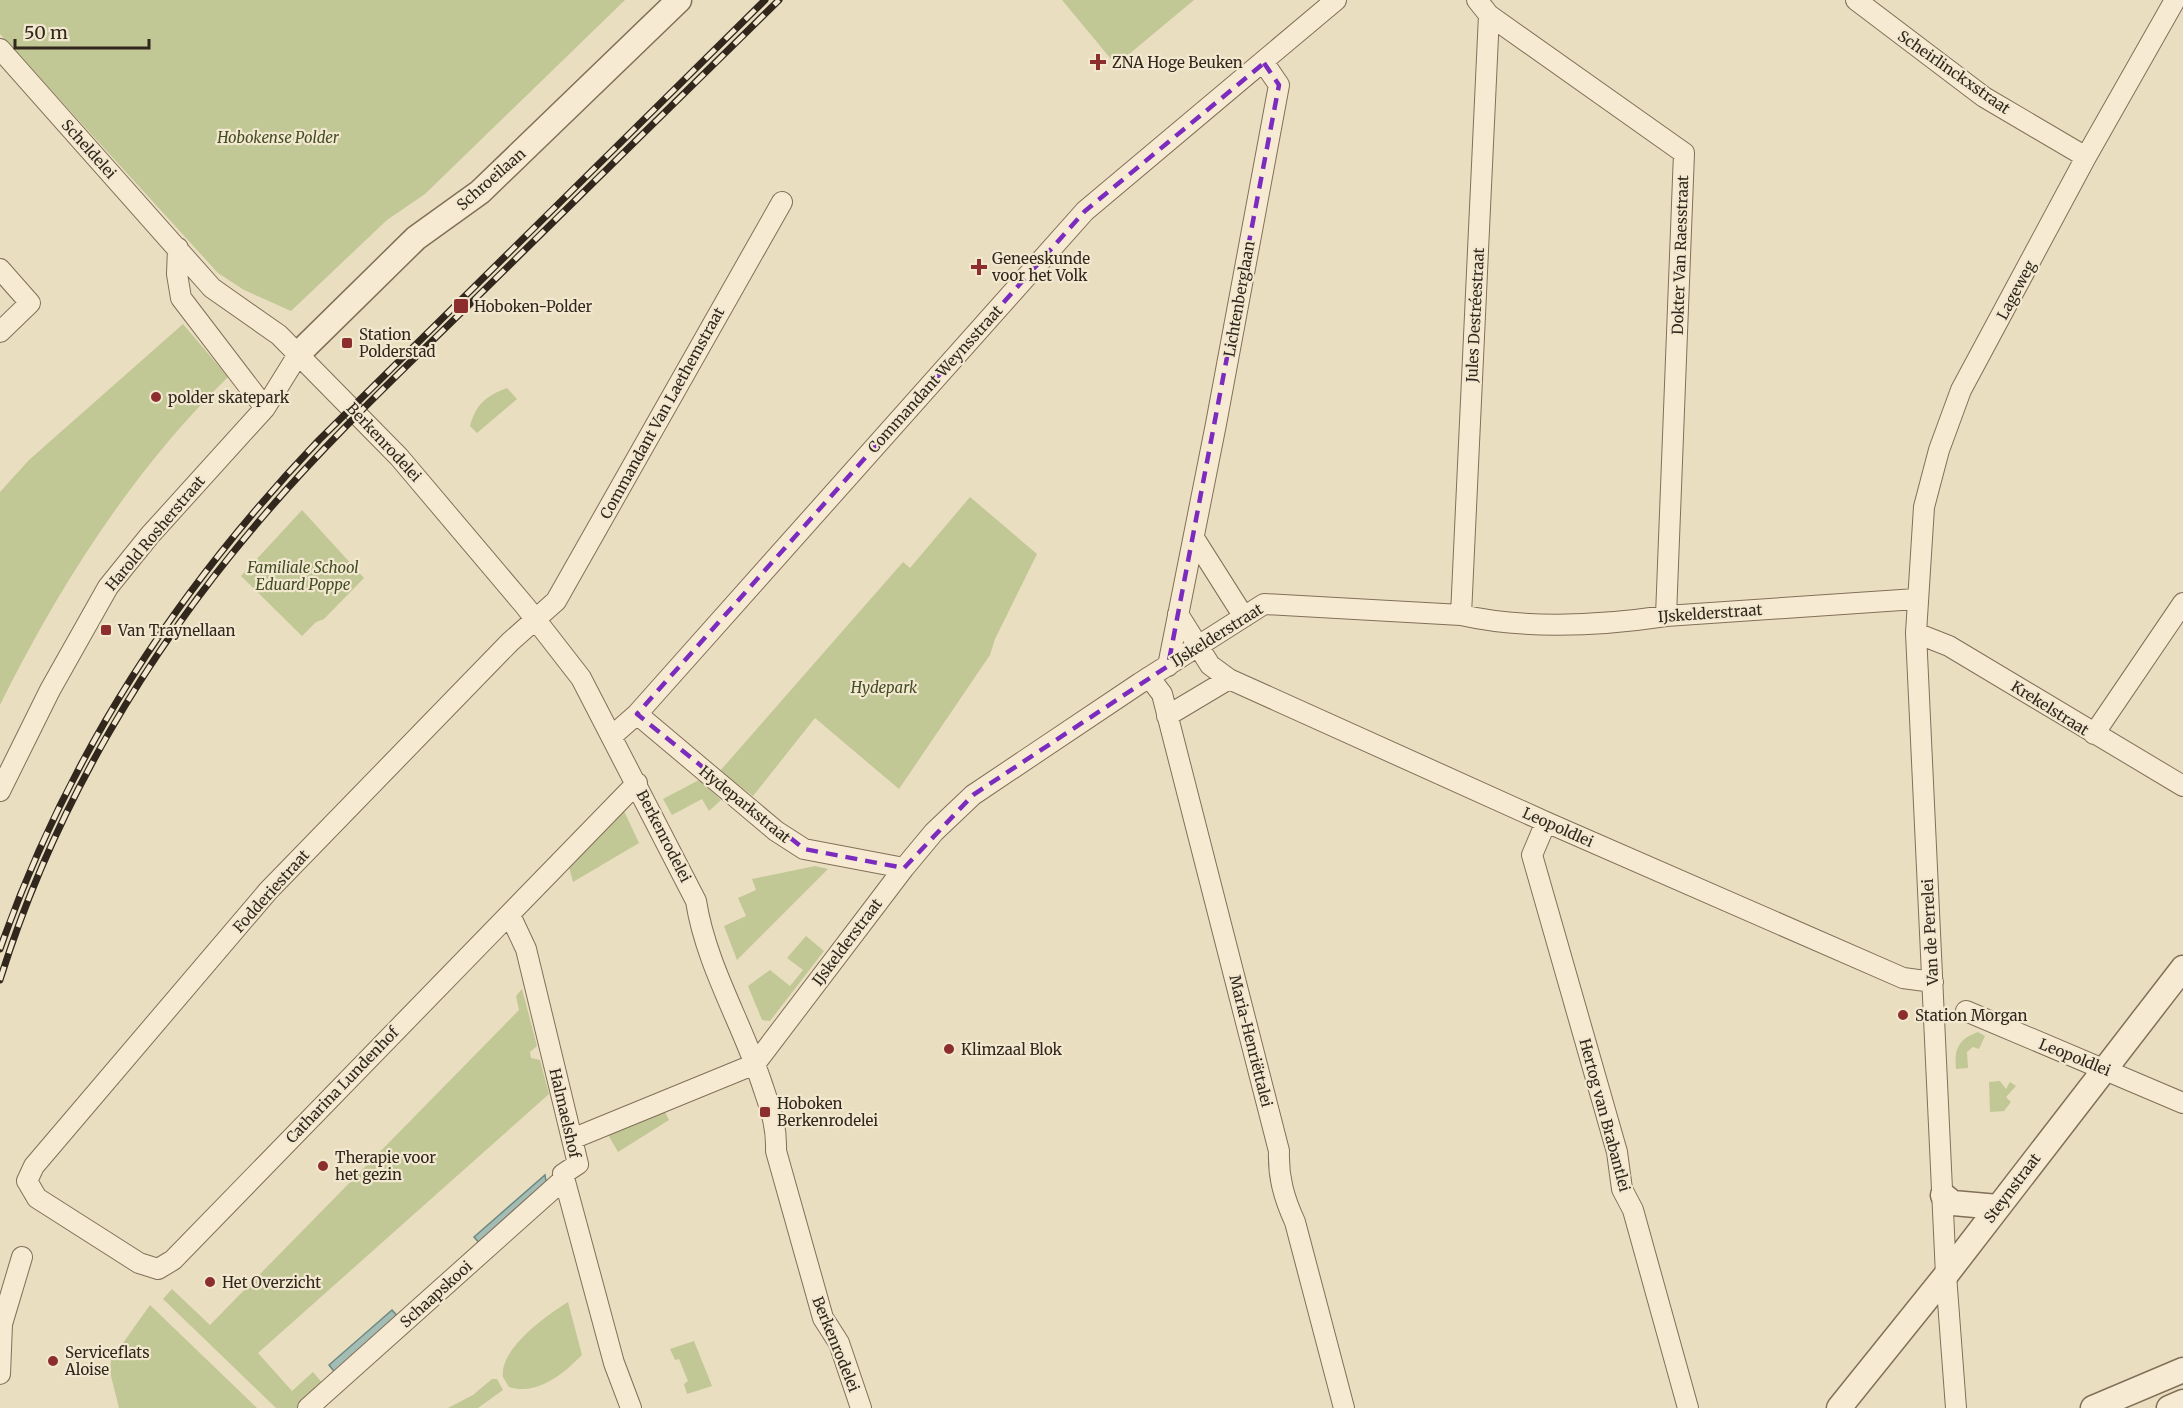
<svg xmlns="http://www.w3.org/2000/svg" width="2183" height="1408" font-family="Merriweather,serif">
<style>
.green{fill:#c1c795}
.water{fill:#a3bdb5;stroke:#6b8982;stroke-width:1.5}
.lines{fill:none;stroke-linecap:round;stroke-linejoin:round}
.minor-casing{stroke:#826f59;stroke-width:22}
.tertiary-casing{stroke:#826f59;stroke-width:27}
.minor{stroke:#f6ebd2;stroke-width:20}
.tertiary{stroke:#f6ebd2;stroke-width:24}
.rail-casing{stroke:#32271d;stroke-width:7}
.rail{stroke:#f2e8cf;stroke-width:4.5;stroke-dasharray:14;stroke-linecap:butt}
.marked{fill:none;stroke:#7b2cbf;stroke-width:4.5;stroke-dasharray:12 8;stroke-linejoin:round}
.poi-dot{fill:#8c2e2e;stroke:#f2e8cf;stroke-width:2}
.labels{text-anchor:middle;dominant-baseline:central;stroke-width:4.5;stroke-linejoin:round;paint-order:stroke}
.poi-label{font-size:15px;fill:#32271d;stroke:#f2e8cf;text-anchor:start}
.street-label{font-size:15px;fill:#32271d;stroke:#f2e8cf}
.park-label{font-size:15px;font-style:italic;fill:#434d25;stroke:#f2e8cf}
</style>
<rect width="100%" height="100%" fill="#eadec0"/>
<path class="green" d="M0 0H625L425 194 387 220 291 311 244 290 218 273 0 34Z
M1062 0H1194L1116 65Z
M183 324 228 377C133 470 59 586 0 705V492L29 460Z
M507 388 517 399 477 433 470 426C476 404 486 396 507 388Z
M970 497 1037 554 995 639 990 655 899 789 815 718 753 796 720 771 903 562 910 568Z
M302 510 364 578 324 619 316 622 302 636 241 576Z
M699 780 721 800 709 811 702 799 672 815 663 799Z
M624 811 639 843 573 882 569 867Z
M815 866 828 869 737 960 724 926 746 916 738 898 756 890 752 879Z
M806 936 824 951 770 1021 762 1020 748 986 770 970 790 986 803 970 787 958Z
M522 989 537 1046 530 1052 531 1058 540 1060 549 1094 258 1353 292 1391 313 1372 325 1386 300 1408H276L163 1299 172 1289 210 1325 519 1010 516 996Z
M1978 1032 1985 1036 1979 1049 1973 1047 1967 1052 1968 1068 1956 1069C1954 1050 1958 1039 1978 1032Z
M2000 1081 2006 1089 2010 1082 2016 1086 2006 1097 2011 1102 2004 1111 1990 1112 1989 1082Z
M664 1110 669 1120 618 1152 607 1133Z
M568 1302 582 1355C564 1373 538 1396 509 1387L503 1377C499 1349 547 1315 568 1302Z
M150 1305 257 1408H119L110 1372 111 1360Z
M694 1341 712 1386 687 1394 684 1384 688 1381 679 1359 675 1360 670 1349Z
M492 1379H497L503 1390 478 1408H448L473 1395Z"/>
<path class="water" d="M545 1175 547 1188 482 1246 474 1237Z
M392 1310 400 1319 337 1375 329 1365Z"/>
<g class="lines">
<defs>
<path id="minor" d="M1477 0 1489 15 1684 153 1666 616
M1856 0 1984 97 2086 157
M0 49 212 288 279 335 399 457 525 606 581 678 696 901C706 965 742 1023 762 1084 770 1108 777 1125 776 1151L823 1318 839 1343 861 1408
M178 248 177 274 181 298 265 408
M0 269 30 303 0 332
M1194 538 1244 617
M1178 614 1210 665 1229 679 1546 822 1903 978 1933 982
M1461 615 1489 15
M1916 633 1949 646 2183 786
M1168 666 1216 424 1279 85 1264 63
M1149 677 1162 694 1279 1151C1278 1177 1284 1198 1295 1222L1344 1408
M637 714 776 831 804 849 904 868
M1167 716 1229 679
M2094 734 2183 603
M612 736 637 714 1085 211 1336 0
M637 783 173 1260 158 1269 139 1263 37 1198 27 1181 34 1166 268 891 510 642 556 601 782 202
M0 791 50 690 108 587 150 535 265 408 299 353
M1546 822 1532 855 1617 1152 1622 1189 1633 1210 1688 1408
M510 915 526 949 578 1164 563 1174 614 1363 631 1408
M1966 1011 2183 1103
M755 1064 904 868 934 832 973 795 1140 683 1264 604 1461 615C1528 630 1599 626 1666 616L1916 599
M572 1139 755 1064
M0 1374 2 1324 22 1257
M308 1408 564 1179
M1956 1408 1946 1275 1916 633 1924 507 1939 450 1961 390 2086 157 2175 0"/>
<path id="tertiary" d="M299 353 416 238 480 192 679 0
M1943 1195 1953 1203 1998 1207
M1839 1408 1946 1275 2183 968
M2093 1408 2183 1370
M2169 1408 2183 1402"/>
</defs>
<use href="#minor" class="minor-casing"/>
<use href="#tertiary" class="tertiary-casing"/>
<use href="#minor" class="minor"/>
<use href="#tertiary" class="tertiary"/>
<defs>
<path id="rail" d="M0 949C69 753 177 589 319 440L765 0
M0 980C54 807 148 649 266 513 331 437 404 369 475 299 576 199 678 100 779 0"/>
</defs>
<use href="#rail" class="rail-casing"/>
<use href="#rail" class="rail"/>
</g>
<path class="marked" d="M1264 63 1279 85 1168 666 973 795 904 868 804 849 637 714 1085 211Z"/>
<g class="poi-dot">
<path d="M1095 53h6v6h6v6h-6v6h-6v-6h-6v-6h6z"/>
<path d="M976 258h6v6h6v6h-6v6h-6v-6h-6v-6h6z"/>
<rect x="453" y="298" width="16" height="16" rx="3"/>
<rect x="341" y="337" width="12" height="12" rx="3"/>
<circle cx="156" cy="397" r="6"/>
<rect x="100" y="624" width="12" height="12" rx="3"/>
<circle cx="1903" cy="1015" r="6"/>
<circle cx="949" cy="1049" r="6"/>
<rect x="759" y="1106" width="12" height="12" rx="3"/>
<circle cx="323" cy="1166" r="6"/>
<circle cx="210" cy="1282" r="6"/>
<circle cx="53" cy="1361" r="6"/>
</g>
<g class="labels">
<g class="poi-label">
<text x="1112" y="62">ZNA Hoge Beuken</text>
<text x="992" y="258">Geneeskunde<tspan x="992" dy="17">voor het Volk</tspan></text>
<text x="474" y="306">Hoboken-Polder</text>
<text x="359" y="334">Station<tspan x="359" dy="17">Polderstad</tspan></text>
<text x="168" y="397">polder skatepark</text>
<text x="118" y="630">Van Traynellaan</text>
<text x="1915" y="1015">Station Morgan</text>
<text x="961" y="1049">Klimzaal Blok</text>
<text x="777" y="1103">Hoboken<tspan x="777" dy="17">Berkenrodelei</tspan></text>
<text x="335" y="1157">Therapie voor<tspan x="335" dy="17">het gezin</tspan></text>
<text x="222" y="1282">Het Overzicht</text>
<text x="65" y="1352">Serviceflats<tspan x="65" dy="17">Aloise</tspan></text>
</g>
<g class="street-label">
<text transform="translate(1954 72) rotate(35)">Scheirlinckxstraat</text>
<text transform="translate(89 149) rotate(48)">Scheldelei</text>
<text transform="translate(491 179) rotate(-41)">Schroeilaan</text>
<text transform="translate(1680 255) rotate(-88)">Dokter Van Raesstraat</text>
<text transform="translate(2016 290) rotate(-62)">Lageweg</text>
<text transform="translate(1239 299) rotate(-80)">Lichtenberglaan</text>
<text transform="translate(1475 315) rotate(-87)">Jules Destréestraat</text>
<text transform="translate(935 379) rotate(-48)">Commandant Weynsstraat</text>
<text transform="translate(662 413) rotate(-61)">Commandant Van Laethemstraat</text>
<text transform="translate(384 442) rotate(47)">Berkenrodelei</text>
<text transform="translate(155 533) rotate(-50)">Harold Rosherstraat</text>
<text transform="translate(1710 613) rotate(-4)">IJskelderstraat</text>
<text transform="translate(1217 635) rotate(-32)">IJskelderstraat</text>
<text transform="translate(2050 708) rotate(32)">Krekelstraat</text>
<text transform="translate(745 804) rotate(39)">Hydeparkstraat</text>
<text transform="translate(1558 827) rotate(24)">Leopoldlei</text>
<text transform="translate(664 836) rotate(63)">Berkenrodelei</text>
<text transform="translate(271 891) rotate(-48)">Fodderiestraat</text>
<text transform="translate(1930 932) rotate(-93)">Van de Perrelei</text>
<text transform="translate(847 942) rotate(-53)">IJskelderstraat</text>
<text transform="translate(1251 1041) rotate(76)">Maria-Henriëttalei</text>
<text transform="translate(2075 1057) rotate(22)">Leopoldlei</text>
<text transform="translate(342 1085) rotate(-46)">Catharina Lundenhof</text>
<text transform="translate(565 1113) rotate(77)">Halmaelshof</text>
<text transform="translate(1605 1115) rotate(75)">Hertog van Brabantlei</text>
<text transform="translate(2012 1188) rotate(-53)">Steynstraat</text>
<text transform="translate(436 1294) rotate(-42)">Schaapskooi</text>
<text transform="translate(836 1344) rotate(68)">Berkenrodelei</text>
</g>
<g class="park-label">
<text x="278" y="137">Hobokense Polder</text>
<text x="303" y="567">Familiale School<tspan x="303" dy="17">Eduard Poppe</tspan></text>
<text x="884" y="687">Hydepark</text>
</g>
</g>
<path d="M15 39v9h134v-9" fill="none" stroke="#32271d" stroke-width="3"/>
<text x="24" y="39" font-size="18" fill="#32271d" stroke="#f2e8cf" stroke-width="4.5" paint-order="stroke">50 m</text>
</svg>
